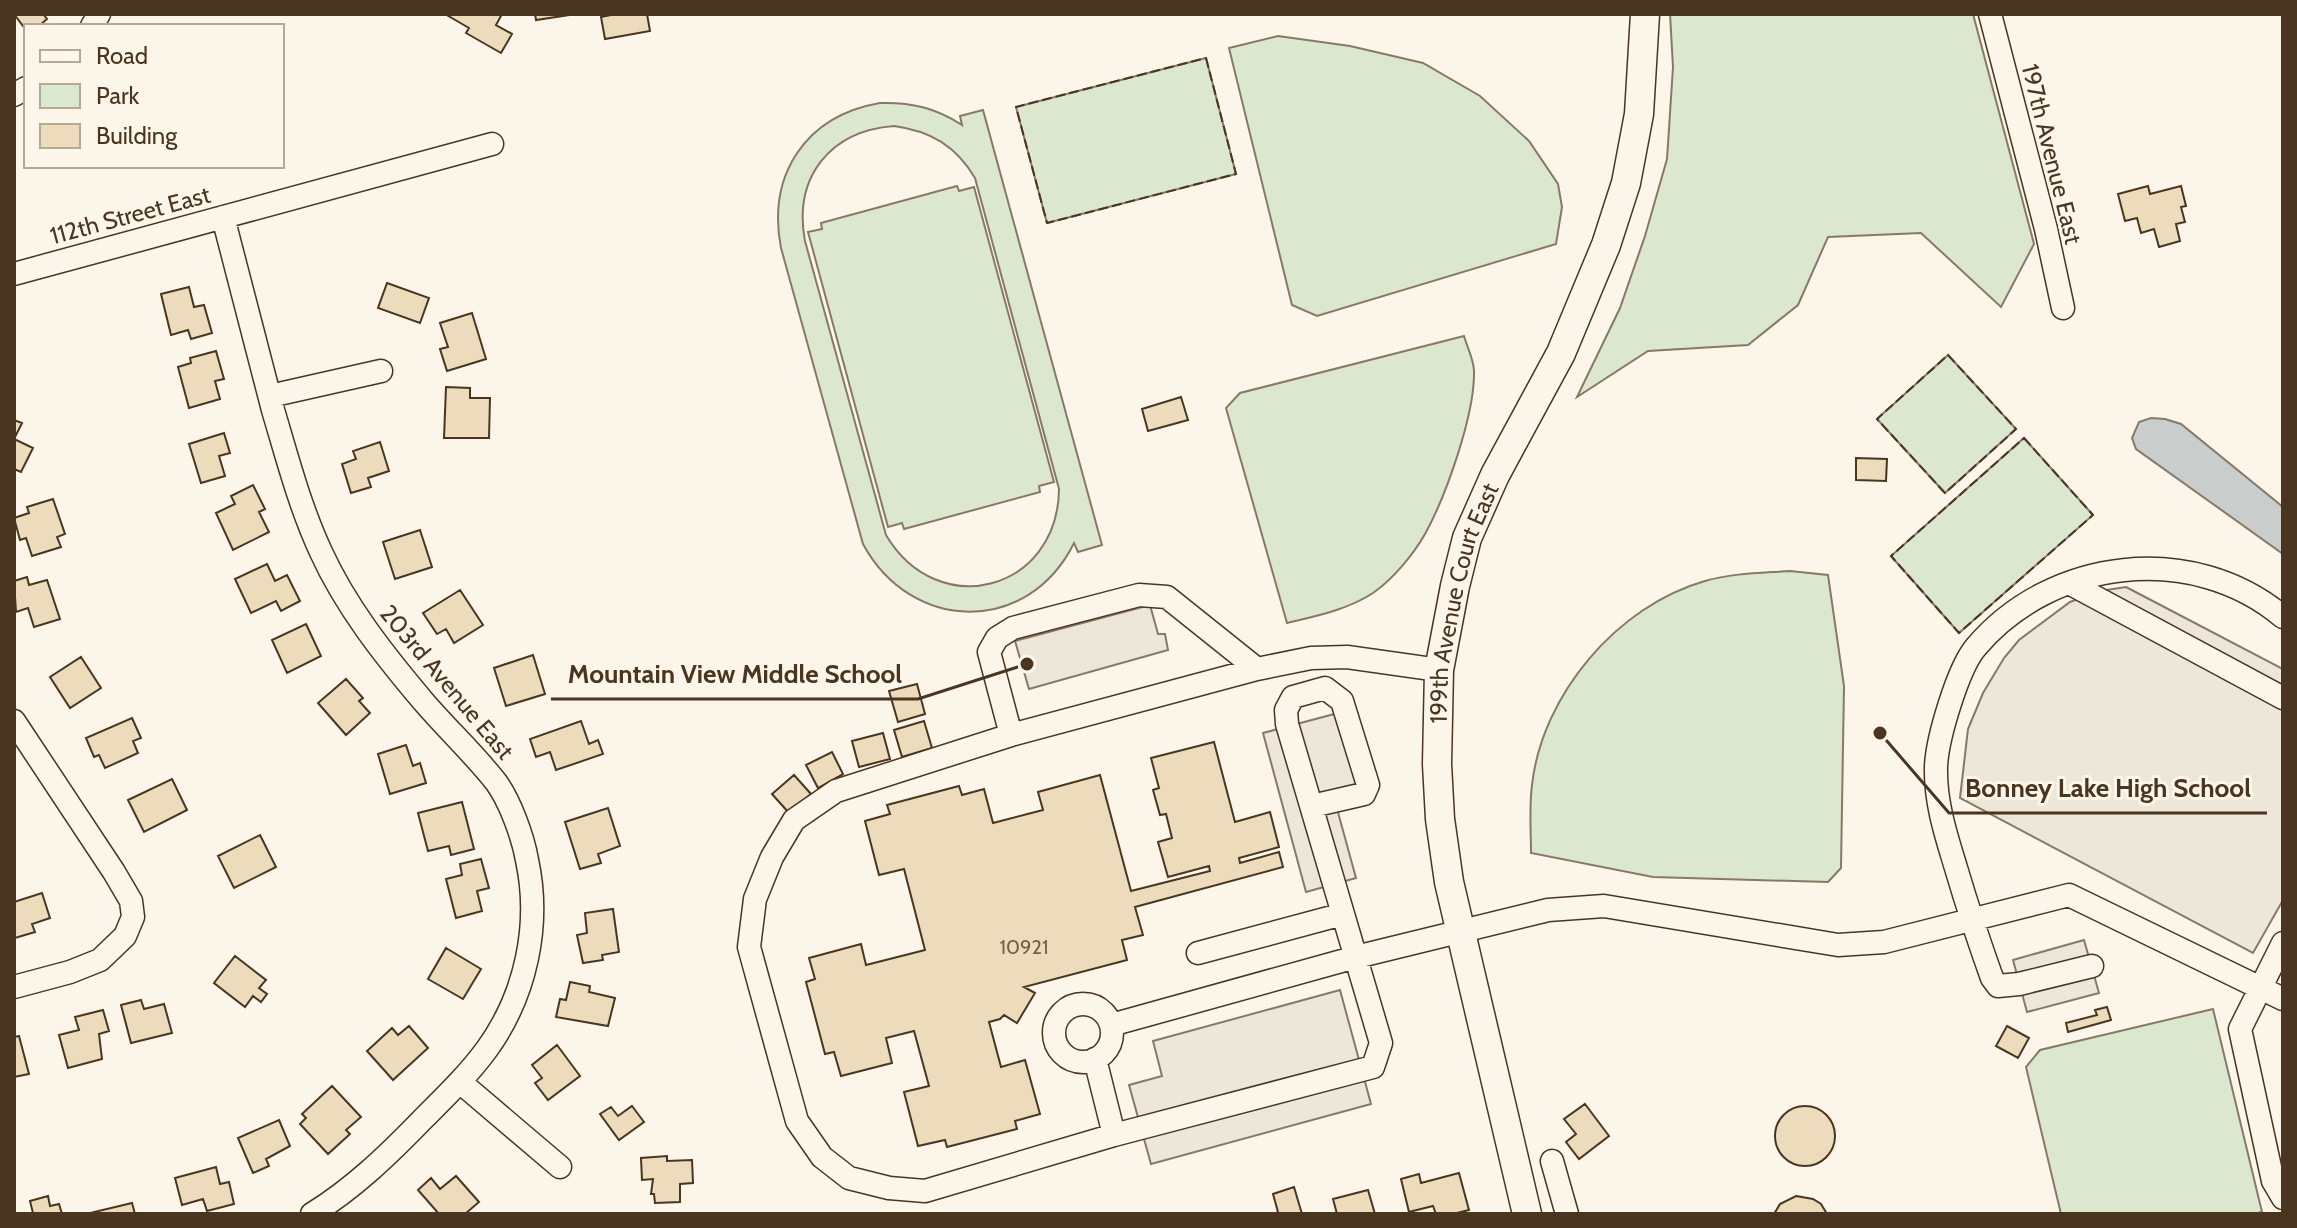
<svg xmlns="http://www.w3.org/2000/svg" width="2297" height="1228" font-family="Cabin,sans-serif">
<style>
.green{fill:#dce7d0;stroke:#887966;stroke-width:2;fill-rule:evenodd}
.parking{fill:#ede7d9;stroke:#887966;stroke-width:2}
.water{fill:#c9cecd;stroke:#887966;stroke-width:2}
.building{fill:#ecdcbc;stroke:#4a3520;stroke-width:2}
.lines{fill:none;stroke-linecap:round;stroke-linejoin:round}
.minor-casing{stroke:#4a3520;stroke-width:25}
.major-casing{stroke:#4a3520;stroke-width:31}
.minor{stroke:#fbf6e9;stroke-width:22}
.major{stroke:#fbf6e9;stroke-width:28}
.fence{stroke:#4a3520;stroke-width:2;stroke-dasharray:10 4;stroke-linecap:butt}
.labels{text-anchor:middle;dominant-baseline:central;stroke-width:6;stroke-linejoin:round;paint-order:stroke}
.number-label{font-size:20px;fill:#725f47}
.street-label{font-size:24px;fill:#4a3520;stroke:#fbf6e9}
.leader{fill:none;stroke:#4a3520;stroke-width:3}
.callout-dot{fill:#4a3520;stroke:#fbf6e9;stroke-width:3}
.callout-label{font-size:26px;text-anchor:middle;font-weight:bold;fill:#4a3520;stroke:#fbf6e9;stroke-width:6;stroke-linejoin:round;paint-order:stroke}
</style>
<rect width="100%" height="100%" fill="#fbf6e9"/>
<path class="green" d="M1670 14H1973L2034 244 2001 307 1921 233 1828 237 1798 305 1748 345 1648 351 1577 397 1620 308 1645 236 1667 159 1673 67Z
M1278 36 1350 46 1423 63 1480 96 1529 141 1558 184 1562 207 1556 244 1317 316 1292 305 1229 48Z
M1206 58 1236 174 1047 223 1016 107Z
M880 103C911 102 936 108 962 125L960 116 983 110 1102 545 1078 552 1074 543C1028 636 911 633 863 544L781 248C767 175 805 116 880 103ZM894 126C931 131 956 146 975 178L1059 489C1058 591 938 623 886 535L805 241C793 177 830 131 894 126Z
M957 186 959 191 974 187 1054 482 1039 486 1040 492 904 529 902 523 888 527 808 232 822 229 821 223Z
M1464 336C1467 347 1474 360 1474 371 1475 414 1446 496 1425 534 1413 555 1393 579 1373 593 1347 610 1316 616 1287 623L1226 408 1240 393Z
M1948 355 2016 429 1945 493 1877 419Z
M2024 438 2093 515 1959 633 1891 556Z
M1790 571 1828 575 1844 686 1841 868 1828 882 1653 877 1531 853C1531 831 1529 807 1532 785 1542 695 1617 606 1705 581 1732 573 1762 573 1790 571Z
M2213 1009 2262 1212 2253 1214H2061L2026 1067 2040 1050Z"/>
<path class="parking" d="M2126 587 2283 669V900L2253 953 1960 798 1968 729 1983 693 2004 658 2019 640 2070 602 2100 591Z
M1150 605 1158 634H1165L1168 650 1029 689 1015 641Z
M1338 713 1361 798 1336 805 1356 878 1306 892 1263 733Z
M2084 940 2099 993 2027 1012 2013 960Z
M1340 990 1371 1104 1151 1164 1129 1085 1162 1076 1153 1041Z"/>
<path class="water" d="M2151 418 2165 419 2181 424 2283 507V554L2136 449 2132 438 2139 422Z"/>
<path class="building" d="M14 14H43L47 19 39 26H26V30Z
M445 14H502L496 25 512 34 501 53 466 33 469 28Z
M535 14H576L536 20Z
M616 14H647L650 31 605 39 601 17Z
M2148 186 2150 194 2181 186 2186 206 2181 207 2185 222 2176 224 2180 241 2159 247 2154 229 2141 233 2137 218 2125 221 2118 194Z
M387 283 429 298 420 323 378 308Z
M189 287 194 307 204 305 212 333 191 339 188 330 171 335 161 294Z
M472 313 486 359 447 371 440 349 448 347 440 323Z
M216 351 224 379 215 381 220 399 189 408 178 367 191 363 190 358Z
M446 387 470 388V398H490L489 438H444Z
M1181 397 1188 420 1148 431 1142 409Z
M14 420 22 423 14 439 33 448 21 472 14 469Z
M224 433 230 453 219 456 225 476 201 483 189 444Z
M380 442 389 471 368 478 371 487 351 493 342 464 356 459 353 451Z
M1856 458 1887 459 1886 481 1856 480Z
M253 485 265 509 259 512 269 532 233 550 216 513 235 504 231 496Z
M53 499 65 534 57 537 61 547 32 556 26 538 20 540 14 518 29 513 27 507Z
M420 530 432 567 395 579 383 542Z
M267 564 275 581 287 575 300 601 281 611 276 601 251 613 235 579Z
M27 577 29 585 47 580 60 619 34 627 28 608 16 612 14 581Z
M460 590 483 625 454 643 446 629 437 634 423 613Z
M306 624 321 656 287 673 272 640Z
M533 655 545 694 506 706 494 668Z
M81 657 101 688 70 708 50 677Z
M346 679 363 698 359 701 370 713 346 735 318 703Z
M917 684 925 714 898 722 889 691Z
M132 718 141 738 133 741 138 753 105 768 99 755 94 757 86 738Z
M581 721 589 744 598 740 603 754 556 770 550 752 536 757 530 739Z
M924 721 932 748 902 757 894 730Z
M883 733 890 759 859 767 852 741Z
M1214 742 1235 822 1270 812 1279 847 1239 858 1240 863 1279 852 1283 867 1135 907 1143 935 1122 940 1127 960 1024 987 1035 993 1017 1023 1004 1015 1000 1019 989 1022 1001 1067 1025 1060 1040 1114 1015 1121 1017 1129 947 1147 945 1140 918 1146 904 1092 929 1086 914 1031 886 1038 892 1063 841 1076 834 1052 825 1054 806 982 815 979 809 958 861 944 866 965 925 950 904 869 879 875 865 821 890 814 887 805 959 786 962 795 984 789 993 823 1043 810 1038 792 1100 775 1131 891 1210 871 1209 866 1168 877 1158 842 1172 838 1166 814 1160 815 1153 790 1159 788 1151 758Z
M406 745 413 766 420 763 426 783 390 794 378 754Z
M832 752 843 774 818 788 806 765Z
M794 775 811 794 789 813 772 794Z
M172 779 187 810 144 832 128 800Z
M462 802 474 849 451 855 449 846 428 851 418 813Z
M608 808 620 846 598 854 601 863 580 869 565 822Z
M260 835 276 867 234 888 218 856Z
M481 859 489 888 477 891 482 911 456 918 446 879 462 875 460 864Z
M42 893 50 918 32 924 35 932 15 938 14 902Z
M613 909 619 952 602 955 603 960 583 963 577 935 587 933 585 913Z
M446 948 481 969 463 999 428 979Z
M235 956 266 980 259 988 267 994 261 1002 253 996 245 1007 214 983Z
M570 982 590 986 589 992 615 998 608 1026 556 1017 560 999 566 1000Z
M141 1000 144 1009 164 1004 172 1033 131 1043 121 1005Z
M2107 1007 2111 1020 2068 1032 2066 1023 2097 1015 2095 1010Z
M103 1010 109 1031 99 1034 102 1059 68 1068 59 1035 79 1030 75 1017Z
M409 1026 428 1048 393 1080 367 1051 392 1028 398 1035Z
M2007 1026 2029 1038 2018 1058 1996 1046Z
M19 1036 29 1074 14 1077V1037Z
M557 1045 580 1076 548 1100 535 1083 542 1078 532 1065Z
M332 1086 361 1117 346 1130 350 1134 328 1154 300 1124 306 1118 302 1114Z
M1585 1104 1609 1136 1579 1159 1566 1142 1576 1134 1564 1119Z
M1775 1136a30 30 0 1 1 60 0a30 30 0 1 1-60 0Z
M632 1106 644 1122 619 1140 600 1114 611 1107 618 1116Z
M279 1120 290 1146 266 1159 269 1166 253 1173 238 1138Z
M667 1156V1161L692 1160 693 1183 680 1184V1202L655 1203 654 1194H651L653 1179 642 1180 641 1158Z
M216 1167 220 1184 229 1182 234 1204 207 1211 203 1199 182 1205 175 1178Z
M1459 1173 1469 1210 1453 1214H1436L1433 1206 1409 1212 1401 1179 1419 1174 1421 1183Z
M456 1176 479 1202 465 1214H439L418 1190 431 1178 440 1189Z
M1294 1187 1302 1214H1274L1278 1212 1273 1194Z
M1368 1190 1375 1214H1337L1333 1199Z
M48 1196 50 1206 59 1204 62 1214H30L33 1213 30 1201Z
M1796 1196 1813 1199 1821 1204 1827 1214H1774L1780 1204Z
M132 1203 135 1214H91L90 1213Z"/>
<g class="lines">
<defs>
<path id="minor" d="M1990 14 2046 229 2063 308
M92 26 99 14
M14 95 26 88
M223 217C240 281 256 346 273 410 287 457 300 507 321 552 346 607 385 656 423 701 447 729 474 754 496 782 510 801 523 837 527 860 541 925 526 995 487 1049 468 1075 444 1098 422 1120 388 1155 354 1188 312 1214
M14 274 492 144
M270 396 381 371
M2069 583 2283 698
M14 721 114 872 131 901 133 917 125 936 100 960 70 972 14 987
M1011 735 989 652 997 638 1013 628 1139 595 1167 597 1257 669
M1312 806 1364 794 1368 785 1342 701 1325 688 1293 697 1286 710 1287 724 1381 1043 1373 1067 1114 1135 925 1191 889 1188 849 1178 822 1157 797 1121 749 947 755 899 772 857 794 820 836 791 1011 735 1257 669 1311 658 1347 657 1439 670
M2283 943 2240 1029 2273 1181 2283 1198
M1198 953 1343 914
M2092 966 2019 984 1998 986 1992 978C1979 942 1967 905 1956 868 1946 835 1935 802 1936 767 1937 739 1958 668 1976 647 2051 558 2193 541 2283 617
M1054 1033a29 29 0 1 1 58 0a29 29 0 1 1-58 0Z
M1111 1025 1356 957 1548 910 1604 906 1838 945 1884 942 2069 895 2283 999
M1095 1059 1114 1135
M460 1082 560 1167
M1552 1161 1567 1214"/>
<g id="major">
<path id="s1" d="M1527 1214 1449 882 1440 819 1437 764 1439 670 1455 586 1467 538 1495 475 1561 353 1606 245 1626 183 1639 114 1645 14"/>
</g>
</defs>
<use href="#minor" class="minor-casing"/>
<use href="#major" class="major-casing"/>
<use href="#minor" class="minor"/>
<use href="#major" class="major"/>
<path class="fence" d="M1206 58 1236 174 1047 223 1016 107Z
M1948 355 2016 429 1945 493 1877 419Z
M2024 438 2093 515 1959 633 1891 556Z"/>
</g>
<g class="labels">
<g class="number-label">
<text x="1024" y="947">10921</text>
</g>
<g class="street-label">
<text transform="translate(2052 154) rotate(76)">197th Avenue East</text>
<text transform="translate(130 215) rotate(-15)">112th Street East</text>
<text stroke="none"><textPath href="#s1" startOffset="624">199th Avenue Court East</textPath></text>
<text transform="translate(447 682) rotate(50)">203rd Avenue East</text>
</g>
</g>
<path class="leader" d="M1027 664L918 699H551M1880 733L1949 813H2267"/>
<g class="callout-dot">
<circle cx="1027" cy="664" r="8"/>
<circle cx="1880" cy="733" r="8"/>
</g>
<g class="callout-label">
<text x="735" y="683">Mountain View Middle School</text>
<text x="2108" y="797">Bonney Lake High School</text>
</g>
<rect width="2297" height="1228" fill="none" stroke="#4a3520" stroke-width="32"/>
<rect x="24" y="24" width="260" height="144" fill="#fbf6e9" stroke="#b4a999" stroke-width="2"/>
<rect x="40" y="50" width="40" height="12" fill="#fbf6e9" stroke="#b4a999" stroke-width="2"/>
<text x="96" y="64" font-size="24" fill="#4a3520">Road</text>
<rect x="40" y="84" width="40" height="24" fill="#dce7d0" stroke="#b4a999" stroke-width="2"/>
<text x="96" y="104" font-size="24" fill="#4a3520">Park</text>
<rect x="40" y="124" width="40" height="24" fill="#ecdcbc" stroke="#b4a999" stroke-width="2"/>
<text x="96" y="144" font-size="24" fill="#4a3520">Building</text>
</svg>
